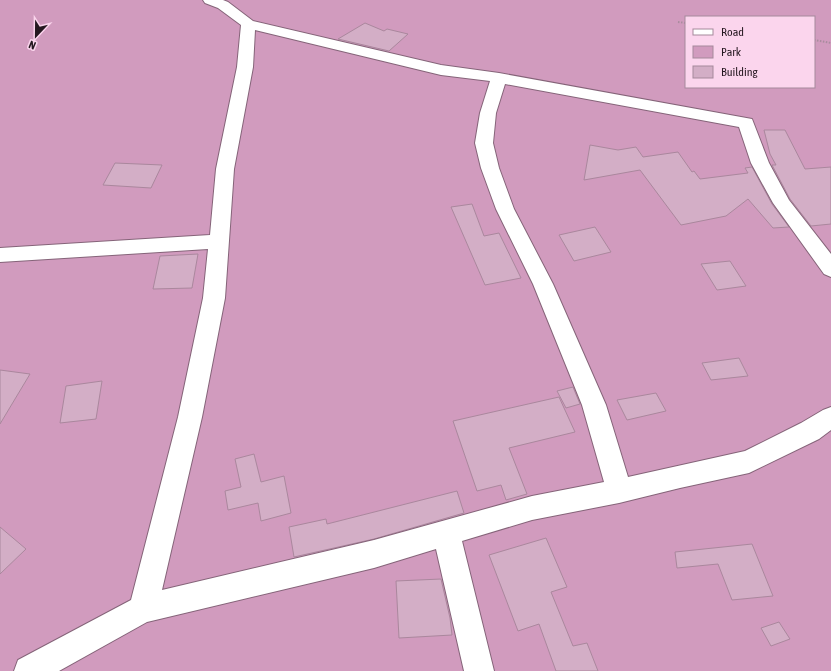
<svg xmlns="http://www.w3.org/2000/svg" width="831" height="671" font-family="'Asap Condensed',sans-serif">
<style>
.green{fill:#d19bbe;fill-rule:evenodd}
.building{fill:#d3aec6;stroke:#aa879d}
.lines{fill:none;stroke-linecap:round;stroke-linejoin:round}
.minor-casing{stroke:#856479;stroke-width:2}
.path{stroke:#a98c9e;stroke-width:2;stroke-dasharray:1.5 1.5;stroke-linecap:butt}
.minor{fill:#fff;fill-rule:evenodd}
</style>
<rect width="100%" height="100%" fill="#eec8e0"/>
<path class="green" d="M0 0H831V671H0ZM686 17H814V87H686Z"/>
<path class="building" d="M365 23 384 31 387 29 408 34 389 51 338 39Z
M764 130H785L805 169 831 167V224L811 226 790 199 772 165H776L770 154Z
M590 145 618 150 636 147 643 157 678 152 692 172 694 171 700 179 748 173 745 168 752 167 772 204 789 227 773 228 748 199 726 216 681 225 640 170 584 180Z
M115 163 162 165 151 188 103 185Z
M472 204 484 236 499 233 521 278 485 285 451 207Z
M595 227 611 252 574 261 559 235Z
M198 254 192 288 153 289 160 256Z
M730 261 746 286 717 290 701 264Z
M739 358 748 376 711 380 702 363Z
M0 370 30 374 0 424Z
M102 381 96 419 60 423 66 386Z
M573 387 580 404 566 408 557 391Z
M656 393 666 411 627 420 617 400Z
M559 397 575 432 509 448 527 494 506 500 501 485 477 491 453 421Z
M254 454 261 482 284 476 291 513 261 521 258 503 228 510 225 491 241 487 235 459Z
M457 491 464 513 374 539 294 557 289 527 326 519 327 524Z
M0 527 26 549 0 574Z
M546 538 567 587 551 592 573 646 587 643 598 671H556L539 624 518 631 489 555Z
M752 544 773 596 732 600 718 564 677 568 675 552Z
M441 579 450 618 452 635 399 638 396 581Z
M779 622 790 639 771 646 761 628Z"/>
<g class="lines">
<defs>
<path id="minor" d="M203 0H223L228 2 253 21 441 65 499 73 752 119 769 163 789 200 831 254V277L824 274 773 203 751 163 739 127 505 84 496 113 493 143 499 168 514 209 553 284 606 405 628 477 745 451 801 423 823 410 831 407V430L819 439 749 473 680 488 619 503 532 520 462 541 494 671H464L436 549 374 568 147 622 59 671H14L18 660 131 600 178 417 203 298 208 249 0 262V248L210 235 216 169 237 67 241 25 218 8 205 3ZM255 30 441 75 490 81 480 113 475 143 481 168 496 209 533 284 582 405 604 482 532 496 374 540 162 590 202 417 225 298 234 169 253 67Z"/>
</defs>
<use href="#minor" class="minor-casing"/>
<path class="path" d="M678 22 686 23
M814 40 831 43"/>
<use href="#minor" class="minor"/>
</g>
<rect x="685" y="16" width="130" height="72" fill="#fbd5ed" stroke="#a5899b"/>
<rect x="693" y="29" width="20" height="6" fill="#ffffff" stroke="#a5899b"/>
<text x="721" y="36" font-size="12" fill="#251820">Road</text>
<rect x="693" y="46" width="20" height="12" fill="#d19bbe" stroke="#a5899b"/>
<text x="721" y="56" font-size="12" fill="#251820">Park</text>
<rect x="693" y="66" width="20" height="12" fill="#d3aec6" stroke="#a5899b"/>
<text x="721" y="76" font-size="12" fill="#251820">Building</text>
<g transform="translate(36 36) rotate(202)" stroke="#fbd5ed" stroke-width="3" paint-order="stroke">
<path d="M0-3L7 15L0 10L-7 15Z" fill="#251820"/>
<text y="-6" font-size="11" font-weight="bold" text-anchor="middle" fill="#251820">N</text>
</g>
</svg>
